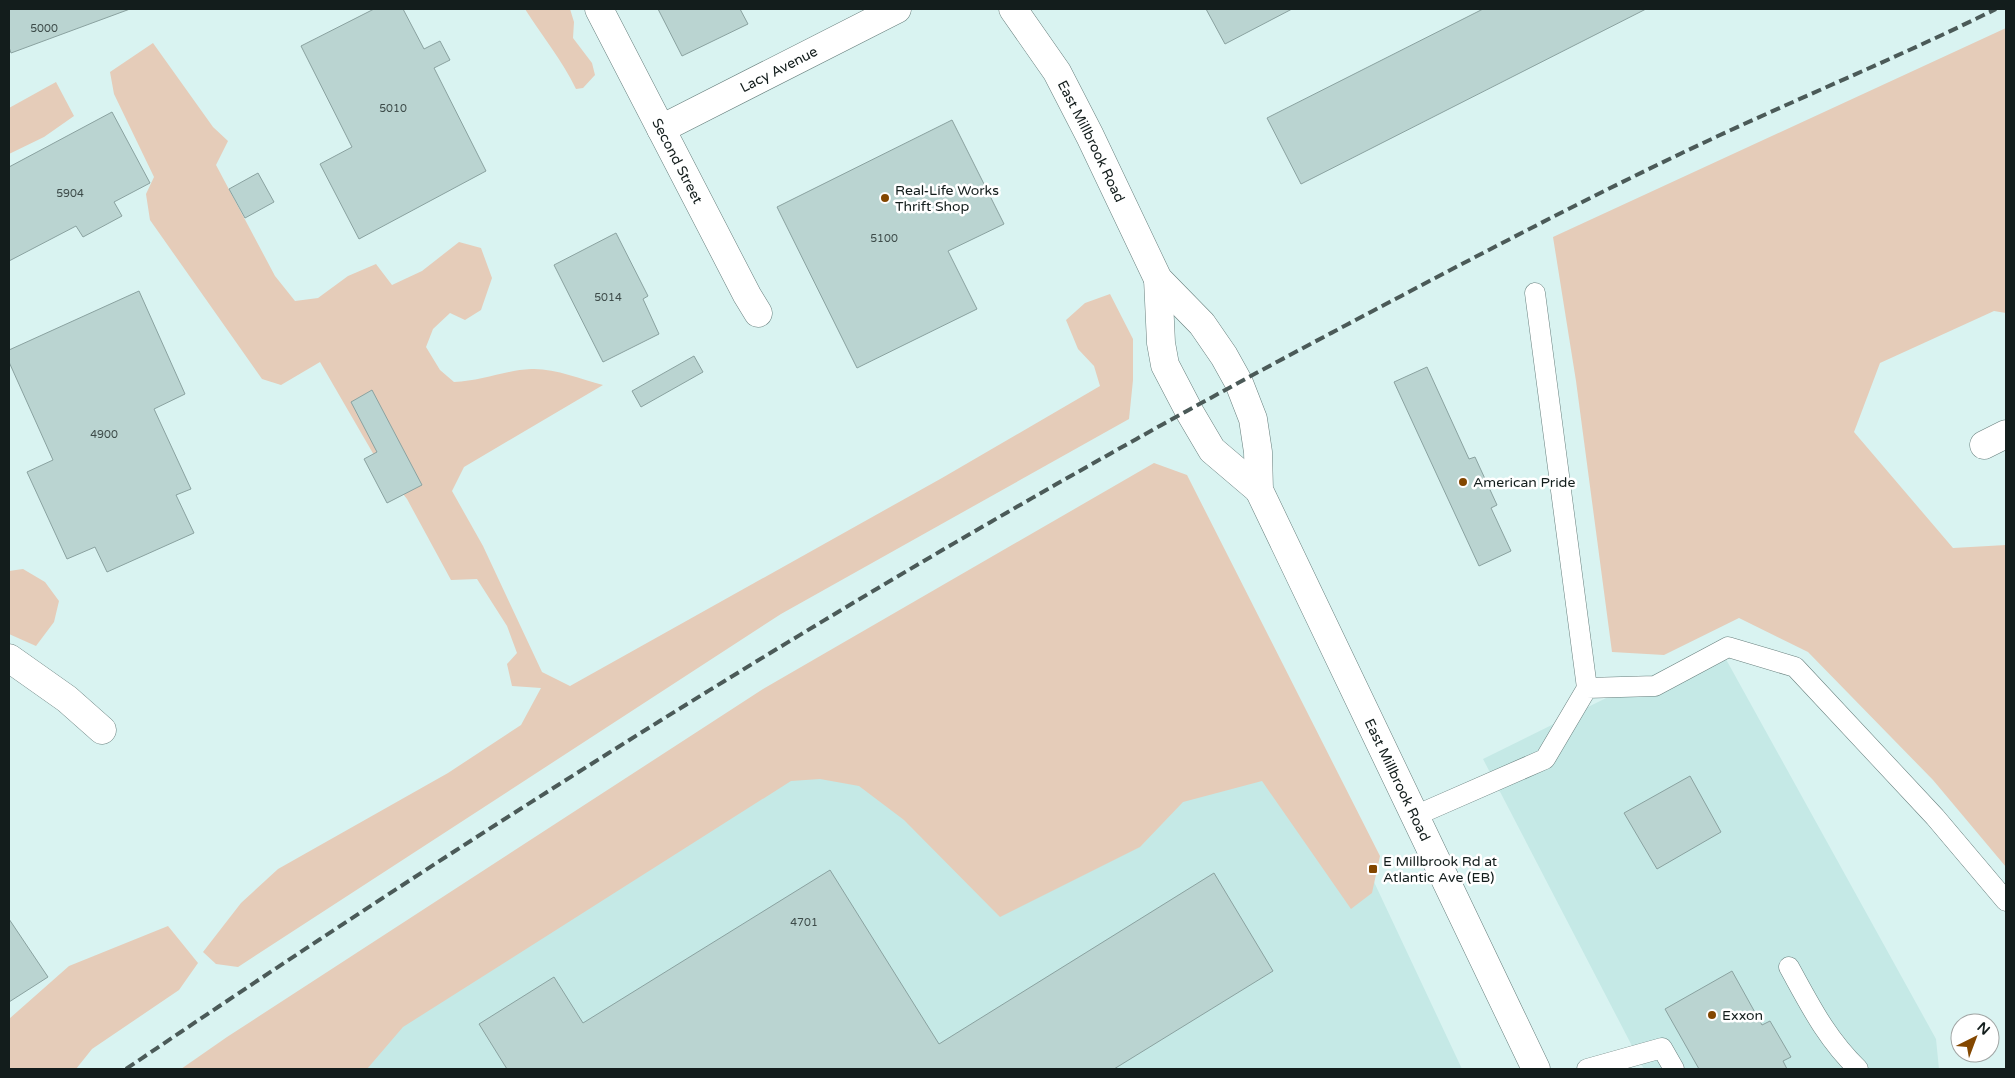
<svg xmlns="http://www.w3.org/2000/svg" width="2015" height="1078" font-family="'Varela Round',sans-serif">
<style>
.built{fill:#c5e9e6}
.green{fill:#e5ccb9}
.building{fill:#bad4d1;stroke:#8aa2a0}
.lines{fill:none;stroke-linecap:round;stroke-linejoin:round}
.lane-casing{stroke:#677f7d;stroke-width:21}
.street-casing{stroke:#677f7d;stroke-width:29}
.primary-casing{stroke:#677f7d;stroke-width:29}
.lane{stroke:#fff;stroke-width:20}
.street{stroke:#fff;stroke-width:28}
.primary{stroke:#fff;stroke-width:28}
.rail{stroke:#4b5a58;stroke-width:4;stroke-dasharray:10 5;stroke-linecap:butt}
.poi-dot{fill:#834700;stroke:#fff;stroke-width:2}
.labels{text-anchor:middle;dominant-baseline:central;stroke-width:5;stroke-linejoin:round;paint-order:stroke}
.number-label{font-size:11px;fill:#3d4b49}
.street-label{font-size:14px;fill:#131d1c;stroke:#fff}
.poi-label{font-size:14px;fill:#131d1c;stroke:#fff;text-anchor:start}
</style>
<rect width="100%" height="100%" fill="#d9f3f1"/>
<path class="built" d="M1199 510 1462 1069H281Z
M1717 643 1936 1039 1939 1069H1644L1483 759Z"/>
<path class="green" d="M525 9H570L574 22 573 38 592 63 595 75 583 88 576 89C562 60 542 36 525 9Z
M2006 28V313L1994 311 1880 363 1854 432 1953 548 2006 545V867L1933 780 1808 652 1739 618 1664 655 1612 652 1576 381 1553 237Z
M153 43 213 127 228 141 216 165 275 276 295 301 318 298 348 276 376 264 392 285 422 271 459 242 481 248 492 278 481 310 465 320 450 313 433 329 426 347 440 370 454 382C481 381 506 370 531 369 554 368 581 379 603 385L464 467 452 491 483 546 542 672 570 686 942 478 1100 386 1094 366 1078 349 1066 320 1085 303 1110 294 1133 339V380L1129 419 781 614 238 967 216 964 203 952 241 903 278 869 448 773 521 725 541 688 512 686 507 664 517 653 507 626 477 579 451 580 407 499 378 462 320 362 281 385 262 379 150 220 146 194 154 177 114 94 110 72Z
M56 82 74 116 44 137 9 154V108Z
M1154 463 1187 475 1380 856 1372 893 1351 909 1262 781 1183 802 1140 847 1000 917 904 820 859 786 820 779 791 781 403 1027 367 1069H181L227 1037 763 689Z
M23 569 45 582 59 601 54 622 36 646 9 634V571Z
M168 926 198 963 179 990 92 1049 76 1069H9V1019L69 966Z"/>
<path class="building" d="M9 9H130L11 53 9 47Z
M374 9H403L424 49 440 41 450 60 434 68 486 171 359 239 320 164 352 147 301 46Z
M658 9H740L748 24 682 56Z
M1206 9H1292L1225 44Z
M1483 9H1646L1301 184 1267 118Z
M112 112 150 183 114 202 122 216 83 237 76 226 9 261V167Z
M952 120 1004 224 948 251 977 309 857 368 777 207Z
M258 173 274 202 245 218 229 189Z
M616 233 648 296 643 299 659 334 603 362 554 265Z
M139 291 185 394 154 409 191 489 176 495 194 533 107 572 95 547 67 559 27 472 53 460 9 362V350Z
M694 356 703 372 641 407 632 391Z
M1427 367 1469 459 1475 457 1497 505 1491 508 1511 551 1479 566 1394 382Z
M372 390 422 485 387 503 364 459 377 452 351 402Z
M1690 776 1721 832 1657 869 1624 813Z
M830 870 939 1044 1214 873 1273 971 1114 1069H507L479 1024 554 977 583 1023Z
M9 919 48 977 9 1002Z
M1732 971 1762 1025 1770 1021 1791 1057 1783 1061 1787 1069H1699L1665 1009Z"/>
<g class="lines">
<defs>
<path id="lane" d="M1587 688 1655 686 1728 647 1795 667 1935 817 2006 901
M1417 815 1545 759 1587 688 1535 293
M1789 967C1810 1005 1826 1038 1858 1069
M1587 1069 1662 1048 1674 1069"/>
<g id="street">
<path id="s1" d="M599 9 747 295 758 313"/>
<path id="s2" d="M661 129 897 9"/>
<path d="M1984 445 2006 434"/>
<path d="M9 658 67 699 102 730"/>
</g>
<g id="primary">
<path id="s3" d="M1013 9 1057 72 1090 136 1158 279 1202 324 1224 356 1239 383 1253 419 1258 452 1259 490 1536 1069"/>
<path d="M1158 279 1161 343 1165 365 1189 411 1212 450 1259 490"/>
</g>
</defs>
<use href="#lane" class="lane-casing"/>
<use href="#street" class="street-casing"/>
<use href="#primary" class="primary-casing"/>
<use href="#lane" class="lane"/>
<use href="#street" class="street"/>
<use href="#primary" class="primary"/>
<path class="rail" d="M126 1069C517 804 917 552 1335 331 1450 270 1565 209 1682 153 1786 103 1893 60 1996 9"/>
</g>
<g class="poi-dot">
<circle cx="885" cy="198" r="5"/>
<circle cx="1463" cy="482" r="5"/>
<rect x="1368" y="864" width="10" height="10" rx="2.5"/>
<circle cx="1712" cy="1015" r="5"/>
</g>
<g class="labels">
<g class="number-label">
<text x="44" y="28">5000</text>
<text x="393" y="108">5010</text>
<text x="70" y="193">5904</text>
<text x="884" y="238">5100</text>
<text x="608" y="297">5014</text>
<text x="104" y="434">4900</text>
<text x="804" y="922">4701</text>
</g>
<g class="street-label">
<text stroke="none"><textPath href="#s2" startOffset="132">Lacy Avenue</textPath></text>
<text stroke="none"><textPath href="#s3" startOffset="154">East Millbrook Road</textPath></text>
<text stroke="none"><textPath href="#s1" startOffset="171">Second Street</textPath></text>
<text stroke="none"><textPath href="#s3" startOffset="871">East Millbrook Road</textPath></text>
</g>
<g class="poi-label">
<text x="895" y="190">Real-Life Works<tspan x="895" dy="16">Thrift Shop</tspan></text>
<text x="1473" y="482">American Pride</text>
<text x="1383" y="861">E Millbrook Rd at<tspan x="1383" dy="16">Atlantic Ave (EB)</tspan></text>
<text x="1722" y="1015">Exxon</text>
</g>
</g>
<rect width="2015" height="1078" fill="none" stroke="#131d1c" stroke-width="20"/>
<g transform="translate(1975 1038) rotate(42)"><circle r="24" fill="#ffffff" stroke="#a1a5a4"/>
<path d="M0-4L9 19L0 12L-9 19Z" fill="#834700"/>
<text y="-8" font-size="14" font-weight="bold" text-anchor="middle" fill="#131d1c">N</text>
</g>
</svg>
